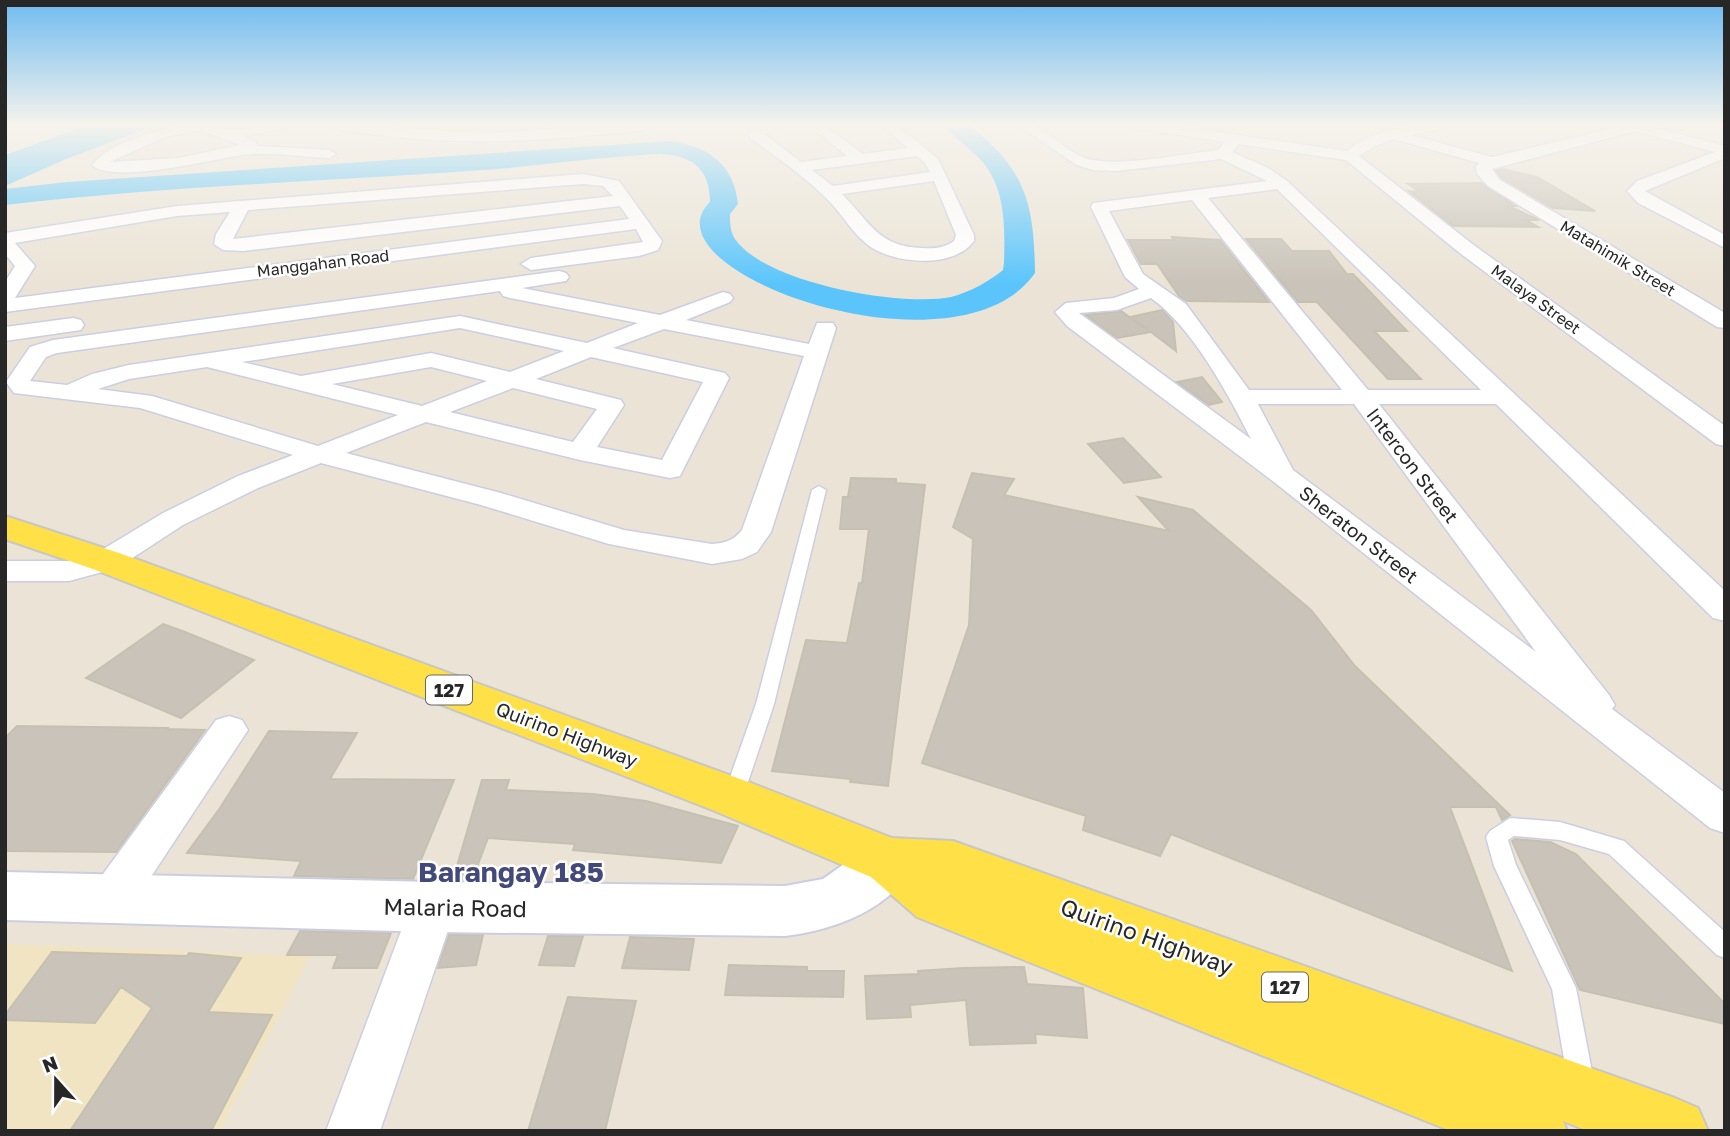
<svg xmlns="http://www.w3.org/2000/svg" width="1730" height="1136" font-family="'Golos Text',sans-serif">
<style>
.education{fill:#f0e4c2}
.water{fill:#5bc5fb}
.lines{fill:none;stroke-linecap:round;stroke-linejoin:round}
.river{fill:#5bc5fb;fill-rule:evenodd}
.building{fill:#c9c3b9;stroke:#c6c0b0;stroke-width:2}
.service-casing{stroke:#cbcee2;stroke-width:3}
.minor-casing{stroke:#cbcee2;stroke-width:3}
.secondary-casing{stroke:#cbcee2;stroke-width:4}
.primary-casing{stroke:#c7c7c7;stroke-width:4}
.service{fill:#fff;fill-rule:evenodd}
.minor{fill:#fff;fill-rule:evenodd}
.secondary{fill:#fff;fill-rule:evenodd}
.primary{fill:#ffe147;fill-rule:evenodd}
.labels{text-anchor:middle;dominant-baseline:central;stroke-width:5;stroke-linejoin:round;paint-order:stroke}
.far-street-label{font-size:16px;fill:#272727;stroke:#fff}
.shield{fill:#fff;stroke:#686868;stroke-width:2}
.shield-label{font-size:18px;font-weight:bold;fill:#272727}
.street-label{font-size:19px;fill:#272727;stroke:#fff}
.near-street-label{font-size:23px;fill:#272727;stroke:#fff}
.near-quarter-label{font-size:28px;font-weight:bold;fill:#43497b;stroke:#fff}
</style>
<rect width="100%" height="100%" fill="#ebe4d6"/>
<path class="education" d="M5 944 310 956 220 1131H5Z"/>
<path class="water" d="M91 124H159L66 159 5 186V155Z"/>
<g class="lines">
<path class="river" d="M943 124H968C1025 169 1034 201 1035 273 958 384 639 271 710 202 710 179 701 161 676 156 661 152 644 155 629 156 585 159 541 165 497 169 333 181 169 186 5 205V189L67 182 670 141C708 146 734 164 738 204L730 214C730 223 730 231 735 239 765 283 901 307 951 297 970 292 988 282 1003 270L1004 263C1005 226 1006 186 979 158 968 146 952 137 943 124Z"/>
</g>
<path class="building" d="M1502 169 1537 177 1595 211 1553 208 1502 178 1496 171Z
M1481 183 1515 206H1508L1539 220H1526L1538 227 1453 226 1409 191 1420 192 1408 184Z
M1172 237 1220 240 1269 302 1187 301 1179 296 1157 264H1141L1128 240H1174Z
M1246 239H1281L1292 251H1329L1347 274H1353L1407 331H1374L1421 379H1388L1317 302H1298Z
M1162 310 1173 322 1176 351 1151 332 1117 338 1086 315 1121 311 1148 330 1130 317Z
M1202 377 1222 402 1209 405 1177 382Z
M1123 438 1161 477 1124 483 1088 444Z
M972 473 1014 479 1004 495 1169 531 1138 497 1193 510 1311 610 1355 666 1510 815 1502 820 1496 807H1450L1512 971 1171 834 1160 856 1083 830 1086 816 922 763 969 625 973 539 953 527Z
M851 478 896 479V483L925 485 888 786 850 782 851 779 772 771 806 640 847 643 859 583H862L869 529H840L843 497H848Z
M163 624 185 632 254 660 181 718 86 678Z
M17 726 169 728 167 729 205 730 116 852 5 851V738Z
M269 731 357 733 330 779 454 780 413 879 294 876 301 861 187 853 220 808Z
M482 780H509L506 790 593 794 646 801 738 826 721 863 573 850 575 844 488 838 472 880H453Z
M1515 839 1550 842 1576 854 1725 1004V1024L1580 990 1512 841Z
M300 931 391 933 377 968H333L338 955H287Z
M449 935H483L476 965 438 968Z
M548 936H583L574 966 539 965Z
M630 937 694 939 689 970 622 968Z
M52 952 187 956 189 953 241 958 208 1012 272 1015 211 1131H70L152 1008 121 987 95 1023 5 1020V1015Z
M729 965 807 967V971H844L843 997 725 995Z
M1024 967 1027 984 1083 988 1087 1038 1035 1034 1036 1043 970 1045 966 1000 910 1005 911 1017 867 1019 865 976 919 974 918 971 964 968Z
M568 997 636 1001 605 1131H528Z"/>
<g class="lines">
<defs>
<path id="service" d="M819 486 826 490 774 704 743 797 740 803 733 805 726 803 723 797 756 704 812 490Z
M1510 818 1560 822 1624 841 1725 932V958L1717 955 1609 854 1560 840 1514 836 1508 840 1516 865 1576 988 1594 1082 1590 1091 1581 1095 1572 1091 1568 1082 1552 989 1494 866 1486 837 1490 831Z"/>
<path id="minor" d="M191 124C206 124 224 131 235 130 254 129 270 124 291 124L289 127 245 136 256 142 257 146 329 150 336 154 329 158C303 157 267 151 242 155 213 159 113 185 92 165 110 141 162 129 191 124ZM201 130 240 145 178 158 110 162 165 137Z
M327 124 491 133 620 124H655C644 133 617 133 603 134 513 144 424 145 334 128Z
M766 124H787L764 134 801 162 847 156 807 124H822L863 154 908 148 880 124H895L938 159 974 235V241C954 268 900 264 874 249 854 237 842 213 826 198 803 175 777 158 751 138L749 135 755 127ZM917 156 926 164 930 172 833 186 812 170ZM934 181 956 235 954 241C944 248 934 249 922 248 878 247 870 222 842 194Z
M1016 124C1050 123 1065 156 1093 160 1128 166 1182 154 1218 150L1225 142 1135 128 1128 124H1162L1347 151C1375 128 1415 124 1450 124L1448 127 1411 135 1492 157 1631 124H1654L1651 127 1725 146V158L1645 191 1725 235V248L1638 203 1627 191 1637 181 1715 152 1635 131 1492 169 1500 180 1725 313V328L1717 327 1488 186 1477 174 1476 167 1479 163 1394 139 1375 146 1359 156 1475 246 1725 426V446L1716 444 1461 254 1346 160 1239 144 1232 152 1268 168 1287 181 1725 591V621L1713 618 1496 404H1379L1609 695 1615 705 1612 709 1725 793V833L1710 828 1274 482 1067 326 1055 312 1066 303 1114 298 1139 289 1125 277 1091 207 1093 203 1267 181 1221 159 1116 171 1092 170 1077 165ZM1277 189 1481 390H1368L1208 198ZM1192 200 1342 390H1249L1186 304 1143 274 1109 211ZM1151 298C1193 328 1228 394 1251 439L1079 313 1117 310ZM1258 404H1354L1536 652 1293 470Z
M1715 124H1725V129Z
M583 174 619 181 662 241 658 250 639 256 531 270 521 264 531 258 643 242 636 229 5 312V282L15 266 5 254V233L177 206ZM583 184 603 186 613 196 233 239 248 210ZM620 206 629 219 15 298 35 266 15 243 177 216 230 212 216 234 214 244 223 250 243 251Z
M559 271 566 273 569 277 566 281 522 288 660 315 723 292 730 294 733 298 730 302 686 320 809 344 817 323H833L836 328 771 532 757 552 742 559 712 564 609 544 481 505 321 463 258 488 183 525 117 568 69 581H5V561H69L95 554 163 513 238 476 293 455 140 408 14 393 6 382 30 347 53 340ZM500 291 503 296 510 298 638 323 587 343 460 316 129 365 92 374 67 385 30 381 46 357 57 353ZM460 328 564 351 510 372 431 353 301 376 242 362ZM664 329 804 356 742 530C733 541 725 543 712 544L624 530 501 493 346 453 426 422 580 460 670 478 680 476 729 378 725 373 613 348ZM591 357 703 382 662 460 597 447 624 405 621 400 536 379ZM207 367 398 415 318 446 152 396 98 389 129 379ZM431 367 487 381 422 406 332 384ZM513 388 597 409 573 442 450 412Z
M73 318 81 320 84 325 81 330 5 341V327Z
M229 716 242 720 248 730 127 913 111 919 95 913 89 899 95 885 216 720Z
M433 887 449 893 456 907 380 1131H326L410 907 417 893Z"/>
<path id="secondary" d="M890 838 909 845 916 861C893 909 835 930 785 936L433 932 5 920V872L433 882 785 886 823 879 871 845Z"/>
<path id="primary" d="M5 516 119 553 751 783 892 838 953 841 1675 1098 1698 1108 1708 1131H1588L1563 1121 1567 1131H1451L917 917 871 877 715 811 93 569 5 539Z"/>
</defs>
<use href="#service" class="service-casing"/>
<use href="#minor" class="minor-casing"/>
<use href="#secondary" class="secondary-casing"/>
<use href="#primary" class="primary-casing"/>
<use href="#service" class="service"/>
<use href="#minor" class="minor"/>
<use href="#secondary" class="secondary"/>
<use href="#primary" class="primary"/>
</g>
<linearGradient id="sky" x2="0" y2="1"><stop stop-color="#6fbbf0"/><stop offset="0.44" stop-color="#f6f3ed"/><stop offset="1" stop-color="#f6f3ed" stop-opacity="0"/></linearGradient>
<rect width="1730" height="283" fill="url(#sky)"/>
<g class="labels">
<g class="far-street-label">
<text transform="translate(1618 258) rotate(31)">Matahimik Street</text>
<text transform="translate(323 263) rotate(-7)">Manggahan Road</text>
<text transform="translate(1536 299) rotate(36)">Malaya Street</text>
</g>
<g class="shield">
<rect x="426" y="675.5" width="46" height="29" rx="5"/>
<rect x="1262" y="972.5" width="46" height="29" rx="5"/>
</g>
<g class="shield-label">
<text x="449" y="690">127</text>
<text x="1285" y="987">127</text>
</g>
<g class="street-label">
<text transform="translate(1413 465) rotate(53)">Intercon Street</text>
<text transform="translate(1359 534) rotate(38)">Sheraton Street</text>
<text transform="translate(567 734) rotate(21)">Quirino Highway</text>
</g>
<g class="near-street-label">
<text transform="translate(455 907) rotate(1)">Malaria Road</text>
<text transform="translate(1147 936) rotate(20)">Quirino Highway</text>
</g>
<g class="near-quarter-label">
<text x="511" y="871">Barangay 185</text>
</g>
</g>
<rect width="1730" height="1136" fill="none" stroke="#272727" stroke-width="14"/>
<g transform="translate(56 1080) rotate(339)" stroke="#ffffff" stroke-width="5" paint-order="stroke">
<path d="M0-5L12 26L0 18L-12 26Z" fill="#272727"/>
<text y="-10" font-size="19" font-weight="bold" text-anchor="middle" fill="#272727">N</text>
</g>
</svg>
